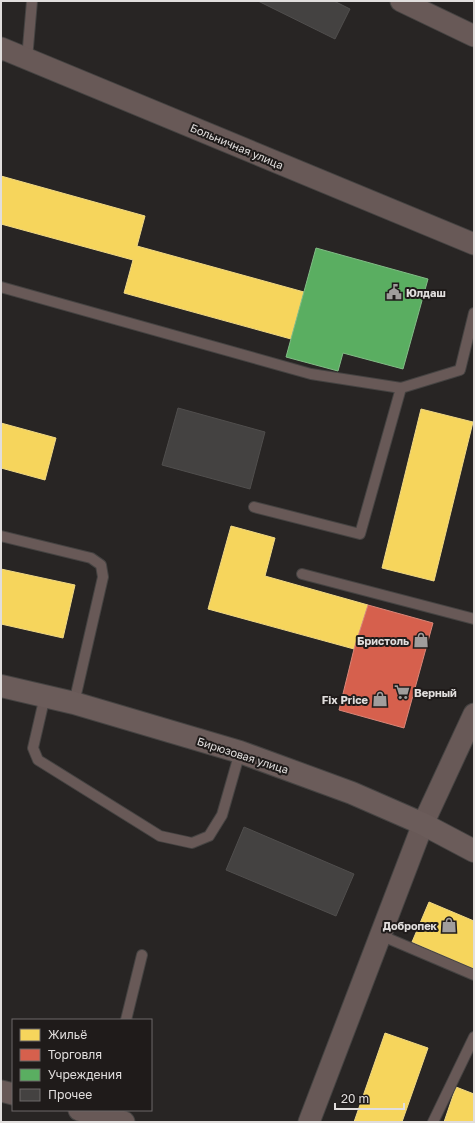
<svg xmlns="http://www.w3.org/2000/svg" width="475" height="1123" font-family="'Golos Text',sans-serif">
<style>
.homes{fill:#f6d55c;stroke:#f0d883}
.shops{fill:#d6604d;stroke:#d98678}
.public{fill:#5aae61;stroke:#82bc86}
.building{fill:#444241;stroke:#504e4d}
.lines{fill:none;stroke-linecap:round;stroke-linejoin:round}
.lane-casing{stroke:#454342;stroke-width:12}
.street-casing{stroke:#454342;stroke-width:23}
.secondary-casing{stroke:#454342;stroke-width:24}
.lane{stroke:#685957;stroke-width:10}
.street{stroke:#685957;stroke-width:21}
.secondary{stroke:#6b5c5a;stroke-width:22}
.labels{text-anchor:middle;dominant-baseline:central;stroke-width:4;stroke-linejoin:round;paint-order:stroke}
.street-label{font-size:11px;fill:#e1dedd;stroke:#1f1b1a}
.poi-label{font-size:11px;font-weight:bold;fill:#e1dedd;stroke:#1f1b1a;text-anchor:end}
</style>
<rect width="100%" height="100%" fill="#282524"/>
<path class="homes" d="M1 176 145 216 137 246 304 292 291 339 124 293 133 260 1 224Z
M421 409 473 422 434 581 382 568Z
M1 423 56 438 45 480 1 468Z
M231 526 275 538 265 576 368 605 354 649 208 609Z
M1 569 75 585 63 638 1 624Z
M429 902 474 921V969L412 942Z
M385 1033 428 1048 402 1122H354Z
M456 1087 474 1094V1122H444Z"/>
<path class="shops" d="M368 605 433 623 404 728 339 710 354 649Z"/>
<path class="public" d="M316 248 428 279 403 369 343 353 338 371 286 357Z"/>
<path class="building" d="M258 1H334L350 9 335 39Z
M178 408 265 432 250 489 162 465Z
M244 827 354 874 336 916 226 870Z"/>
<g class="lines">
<defs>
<path id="lane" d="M27 59 32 1
M1 287 311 374 401 388 460 370 474 313
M254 507 360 534 401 388
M1 536 91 558 101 565 103 577 74 703
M302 574 474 619
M45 696 33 748 38 760 160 836 192 843 209 836 222 815 240 752
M380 935 474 975
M126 1020 142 955
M433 1122 474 1037"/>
<path id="street" d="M401 1 474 36
M1 50V48L474 244
M1 1091 13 1094
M79 1110 124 1122
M309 1122 423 824 474 714"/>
<path id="secondary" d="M1 686 74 703 240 752 352 793 423 824 474 851"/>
</defs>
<use href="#lane" class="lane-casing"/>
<use href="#street" class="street-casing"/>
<use href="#secondary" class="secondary-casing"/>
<use href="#lane" class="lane"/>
<use href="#street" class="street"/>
<use href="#secondary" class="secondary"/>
</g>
<defs>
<symbol id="civic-bare" viewBox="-9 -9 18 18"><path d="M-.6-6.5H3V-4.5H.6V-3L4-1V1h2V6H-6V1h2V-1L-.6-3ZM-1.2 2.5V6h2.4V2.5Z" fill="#a09d9c" stroke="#1f1b1a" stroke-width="2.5" paint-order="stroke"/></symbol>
<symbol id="shop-bare" viewBox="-9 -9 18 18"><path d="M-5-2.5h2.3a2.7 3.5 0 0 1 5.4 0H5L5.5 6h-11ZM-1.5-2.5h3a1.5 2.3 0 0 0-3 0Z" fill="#a09d9c" stroke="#1f1b1a" stroke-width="2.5" paint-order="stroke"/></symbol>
<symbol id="supermarket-bare" viewBox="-9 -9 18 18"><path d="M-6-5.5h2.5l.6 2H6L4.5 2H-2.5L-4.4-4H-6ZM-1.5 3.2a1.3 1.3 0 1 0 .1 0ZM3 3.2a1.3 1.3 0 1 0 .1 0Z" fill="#a09d9c" stroke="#1f1b1a" stroke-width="2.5" paint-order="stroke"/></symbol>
</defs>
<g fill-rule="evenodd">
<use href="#civic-bare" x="383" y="281" width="22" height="22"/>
<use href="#shop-bare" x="410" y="629" width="22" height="22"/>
<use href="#supermarket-bare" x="391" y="681" width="22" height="22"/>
<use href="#shop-bare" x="369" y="688" width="22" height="22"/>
<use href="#shop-bare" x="438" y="914" width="22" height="22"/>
</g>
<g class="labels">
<g class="street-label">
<text transform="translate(237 146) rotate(23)">Больничная улица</text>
<text transform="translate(243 755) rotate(18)">Бирюзовая улица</text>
</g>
<g class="poi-label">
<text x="406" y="292" text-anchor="start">Юлдаш</text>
<text x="409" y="640">Бристоль</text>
<text x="414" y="692" text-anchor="start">Верный</text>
<text x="368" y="699">Fix Price</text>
<text x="437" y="925">Добропек</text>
</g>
</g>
<rect width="475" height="1123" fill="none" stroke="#e1dedd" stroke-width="4"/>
<rect x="12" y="1019" width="140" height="92" fill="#1f1b1a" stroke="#6d6968"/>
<rect x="20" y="1029" width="20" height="12" fill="#f6d55c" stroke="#6d6968"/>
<text x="48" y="1039" font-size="12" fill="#e1dedd">Жильё</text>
<rect x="20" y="1049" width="20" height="12" fill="#d6604d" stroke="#6d6968"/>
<text x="48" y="1059" font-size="12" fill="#e1dedd">Торговля</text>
<rect x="20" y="1069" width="20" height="12" fill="#5aae61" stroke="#6d6968"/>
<text x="48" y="1079" font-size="12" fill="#e1dedd">Учреждения</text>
<rect x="20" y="1089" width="20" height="12" fill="#444241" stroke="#6d6968"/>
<text x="48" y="1099" font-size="12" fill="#e1dedd">Прочее</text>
<path d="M335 1103v6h69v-6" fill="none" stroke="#e1dedd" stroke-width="2"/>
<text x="341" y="1103" font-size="12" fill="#e1dedd" stroke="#1f1b1a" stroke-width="3" paint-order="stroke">20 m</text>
</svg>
